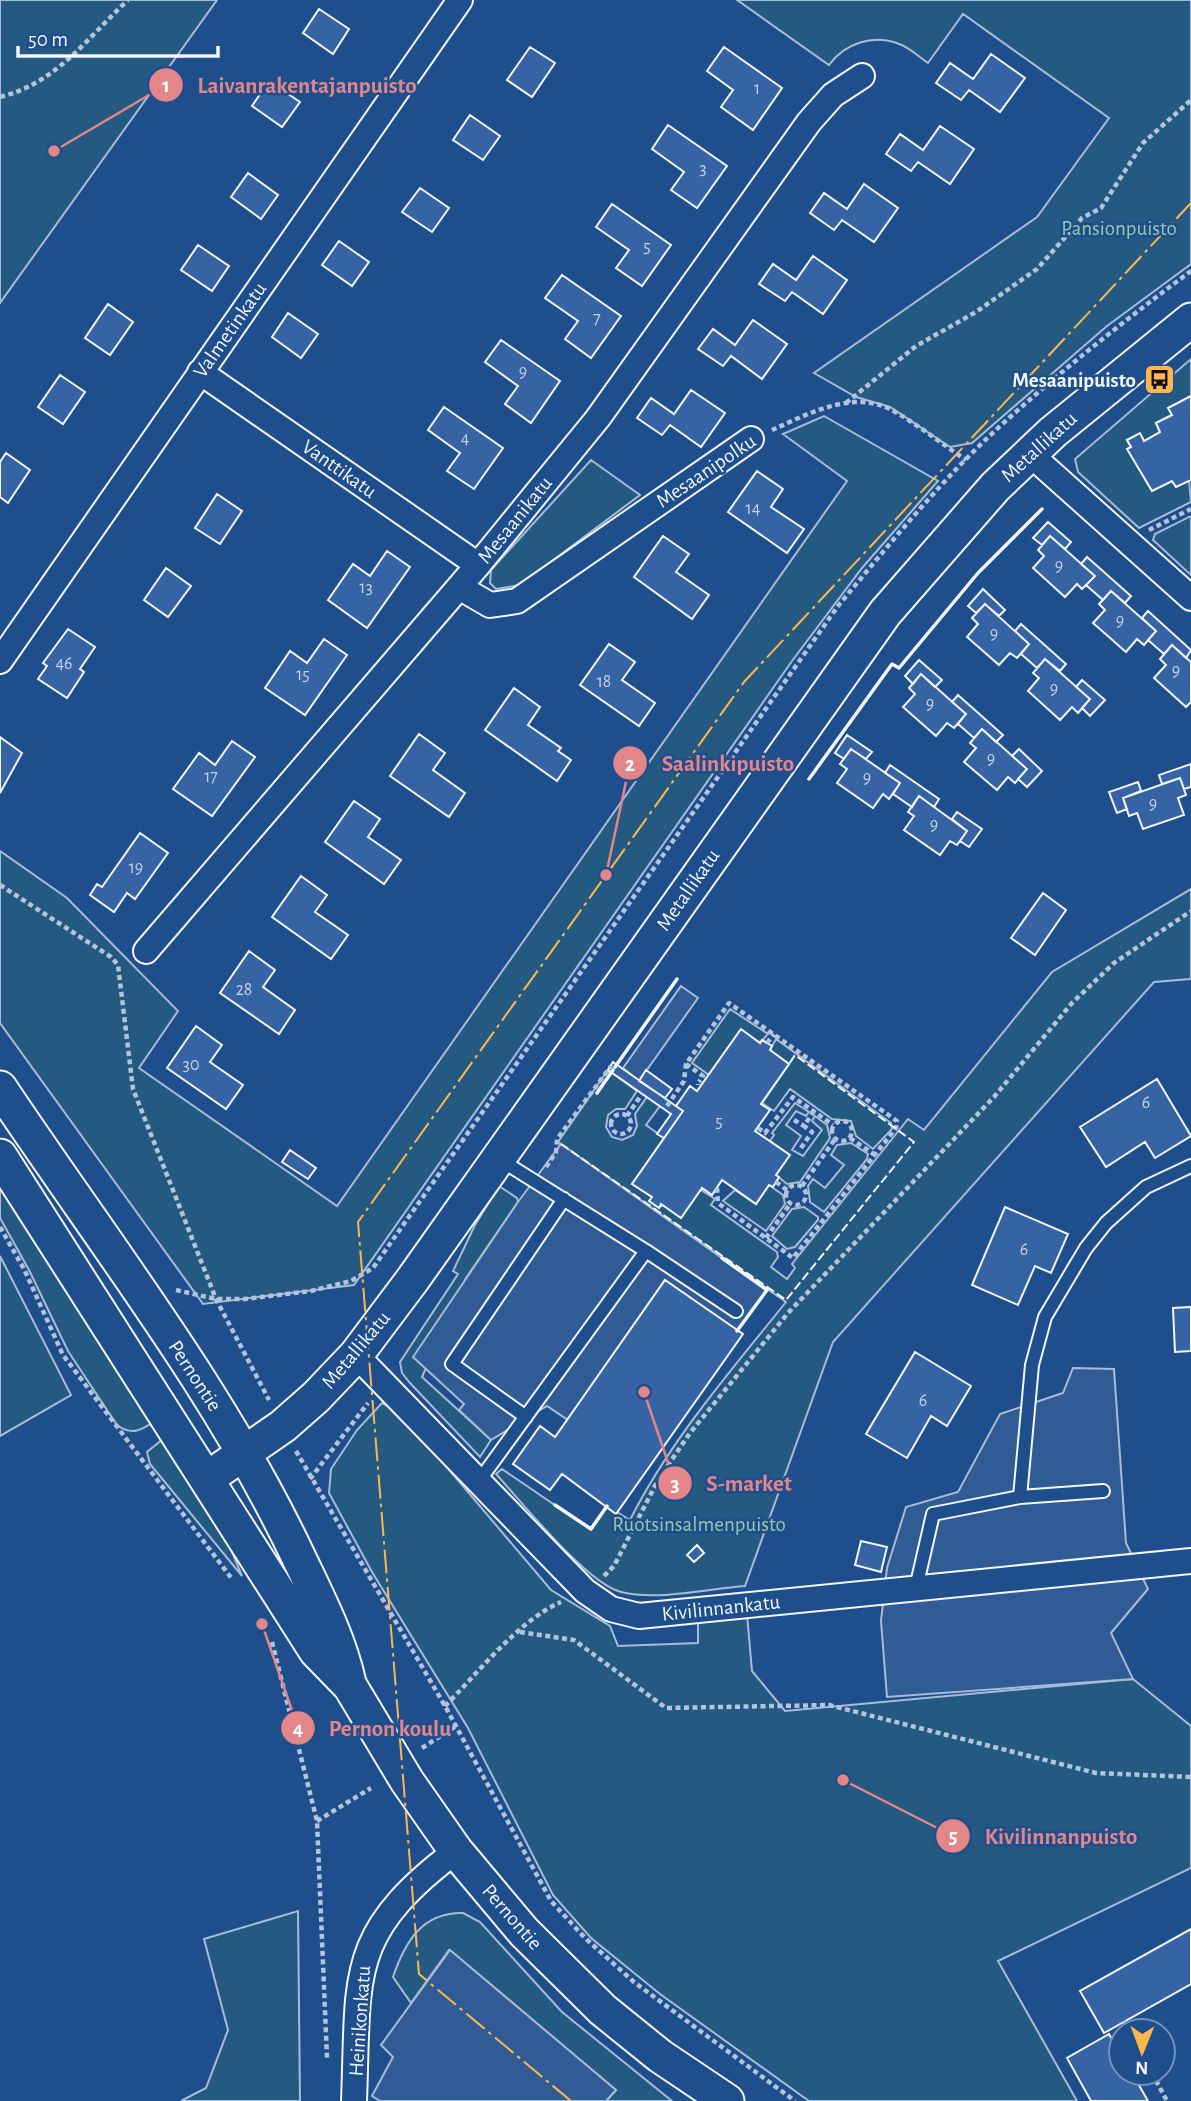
<svg xmlns="http://www.w3.org/2000/svg" width="1191" height="2101" font-family="'Alegreya Sans',sans-serif">
<style>
.green{fill:#245a82;stroke:#a8bbd7;stroke-width:2}
.parking{fill:#305b95;stroke:#a8bbd7;stroke-width:2}
.building{fill:#3563a3;stroke:#f2f6ff;stroke-width:2}
.lines{fill:none;stroke-linecap:round;stroke-linejoin:round}
.lane-casing{stroke:#f2f6ff;stroke-width:16}
.street-casing{stroke:#f2f6ff;stroke-width:28}
.secondary-casing{stroke:#f2f6ff;stroke-width:37}
.path{stroke:#b3c4dc;stroke-width:4.5;stroke-dasharray:5 3.5;stroke-linecap:butt}
.lane{stroke:#1f4e8c;stroke-width:12}
.street{stroke:#1f4e8c;stroke-width:24}
.secondary{stroke:#1f4e8c;stroke-width:33}
.path-bridge{stroke:#b3c4dc;stroke-width:4.5;stroke-dasharray:5 3.5;stroke-linecap:butt}
.fence{stroke:#f2f6ff;stroke-width:2;stroke-dasharray:9 3.5;stroke-linecap:butt}
.wall{stroke:#f2f6ff;stroke-width:3.5}
.power{stroke:#ffb74d;stroke-width:2;stroke-dasharray:24 5 3.5 5;stroke-linecap:butt}
.labels{text-anchor:middle;dominant-baseline:central;stroke-width:5;stroke-linejoin:round;paint-order:stroke}
.number-label{font-size:18px;fill:#c3d1e8}
.park-label{font-size:21px;fill:#97c8a6;stroke:#1f4e8c}
.street-label{font-size:21px;fill:#f2f6ff;stroke:#1f4e8c}
.poi-label{font-size:21px;font-weight:bold;fill:#f2f6ff;stroke:#1f4e8c;text-anchor:end}
.leader{fill:none;stroke:#e38589;stroke-width:2.5}
.callout-dot{fill:#e38589;stroke:#1f4e8c;stroke-width:2.5}
.mark-label{font-size:21px;text-anchor:middle;font-weight:bold;fill:#fff}
.callout-label{font-size:23px;text-anchor:middle;font-weight:bold;fill:#e38589;stroke:#1f4e8c;stroke-width:5;stroke-linejoin:round;paint-order:stroke}
</style>
<rect width="100%" height="100%" fill="#1f4e8c"/>
<path class="green" d="M0 0H217L0 303Z
M737 0H1191V264L1107 326 972 443 950 447 890 407 856 397 814 373 1037 217 1109 118 963 14 928 63C919 57 909 47 899 44 873 34 845 43 829 65Z
M1191 359V396L1169 408 1172 415 1156 423 1160 432 1144 441 1140 434 1127 440 1131 447 1128 450 1152 491 1172 481 1176 487 1189 480 1191 502 1139 528 1078 472 1075 459Z
M824 416 938 481 862 568 792 661 354 1285 203 1304 0 1023V851L67 898 178 1011 139 1068 337 1206 847 481 783 434Z
M591 460 640 495 520 585 496 589 490 583 491 570Z
M1191 516V575L1153 540 1155 534Z
M1191 889V979L1154 982 833 1342 745 1586C706 1589 659 1601 621 1592 586 1583 522 1502 496 1474L502 1469 590 1529 607 1506 630 1520C671 1439 730 1372 786 1302L558 1142 608 1070 637 1091 625 1109H616L608 1115 606 1127 612 1137 622 1140 633 1135 637 1126 635 1114 647 1097 660 1106 646 1125 664 1138 632 1184 652 1197 659 1207 701 1190 715 1199 711 1205 777 1252 778 1257 771 1267 787 1279 795 1268 792 1264 908 1119 924 1130 1052 972Z
M730 1009 768 1034 760 1043 741 1030 709 1075 692 1063Z
M776 1039 891 1123 892 1129 873 1149 856 1136 851 1121 832 1119 790 1089 774 1111 762 1103 789 1064 770 1050Z
M795 1103 809 1112 806 1116 796 1111 786 1125 801 1136 792 1150 803 1156 822 1130 812 1121 815 1116 827 1125 830 1138 800 1182 787 1184 776 1175 789 1155 770 1141 774 1135 772 1133Z
M851 1143 868 1154 867 1159 824 1212 810 1202 808 1186 813 1179 825 1188 844 1165 831 1155 837 1145Z
M0 1174 158 1419C143 1429 133 1437 117 1425L68 1351 29 1270 0 1218Z
M769 1185 783 1195 785 1204 766 1231 723 1201 735 1190 756 1204Z
M499 1186 517 1198 518 1202 466 1278 422 1377 491 1440 480 1457 410 1383 402 1373 400 1362 458 1274 453 1271 475 1225Z
M804 1207 818 1217V1220L795 1247 787 1249 772 1236 792 1209Z
M0 1256 71 1395 0 1436Z
M382 1403 401 1413 551 1590 610 1626 618 1646 698 1643V1623L747 1614 752 1671 785 1711 1133 1679 1191 1726V1868L998 1961 1077 2101H809L660 1994 591 1938 553 1895 468 1728 372 1572 329 1493 331 1469 357 1430Z
M168 1435 215 1511 242 1576 150 1464 147 1452Z
M298 1911 300 2101H181L206 2088 228 2030 204 1939Z
M463 1913 480 1922 562 2012 672 2101H606L616 2090 449 1950 411 2003 393 1977C405 1942 422 1912 463 1913Z"/>
<path class="parking" d="M681 986 698 998 639 1081 623 1068Z
M561 1144 767 1290 737 1331 665 1280 568 1420 547 1406 491 1440 459 1410 464 1404 413 1357 518 1202Z
M1073 1368 1114 1369 1126 1543 1148 1589 1111 1633 1133 1679 887 1697 881 1621 887 1568 906 1507 958 1492 1000 1414 1063 1393Z
M450 1950 616 2090 606 2101H380L372 2096 393 2057 381 2045Z"/>
<path class="building" d="M319 9 349 29 333 54 303 33Z
M530 47 555 63 532 97 507 80Z
M724 47 782 88 753 130 721 107 733 90 707 71Z
M991 54 1025 78 1000 112 969 90 961 100 936 83 950 63 973 79Z
M269 81 300 102 282 127 252 106Z
M470 115 500 136 483 160 453 140Z
M668 125 727 166 697 208 671 190 684 172 652 149Z
M940 126 974 149 950 184 918 162 911 171 886 154 900 134 923 150Z
M248 173 278 195 261 219 231 197Z
M864 184 898 208 874 242 842 220 834 230 810 213 824 193 847 209Z
M420 188 449 208 432 232 402 212Z
M612 204 671 245 642 286 616 268 629 250 596 227Z
M339 241 369 262 352 286 322 265Z
M198 245 229 266 212 291 181 270Z
M813 256 847 280 823 314 792 292 785 301 759 284 773 264 796 280Z
M562 275 621 316 591 358 565 339 578 321 545 298Z
M108 304 133 322 110 355 85 338Z
M288 313 318 334 301 358 272 337Z
M753 320 787 344 762 379 731 356 723 366 698 349 713 329 735 345Z
M501 340 560 381 531 423 505 404 518 386 485 362Z
M60 375 85 392 63 424 38 407Z
M691 390 725 413 701 447 670 425 662 435 637 418 651 398 674 414Z
M1191 396V480L1176 487 1172 481 1152 491 1127 449 1131 447 1127 440 1140 433 1144 441 1160 432 1156 423 1172 415 1168 408Z
M444 407 503 448 474 489 447 471 460 453 428 430Z
M6 453 30 470 8 503 0 497V462Z
M757 471 783 489 771 507 804 529 787 553 728 512Z
M217 494 242 511 220 544 195 528Z
M1048 522 1071 542 1065 549 1050 536 1042 545 1033 538Z
M663 536 689 554 676 572 709 595 692 619 634 577Z
M1050 536 1095 576 1082 589 1077 584 1065 597 1033 568 1044 556 1038 550Z
M387 551 410 567 367 628 328 600 353 564 370 576Z
M1087 557 1131 596 1125 603 1111 591 1103 600 1086 585 1095 576 1081 564Z
M166 568 191 586 168 617 144 600Z
M983 589 1005 610 999 616 985 604 976 613 968 606Z
M1111 591 1156 631 1144 645 1137 639 1126 652 1093 623 1105 610 1099 604Z
M985 604 1029 644 1017 658 1010 653 999 665 967 637 978 624 972 618Z
M1148 611 1191 650 1186 658 1172 645 1164 654 1148 640 1156 631 1142 618Z
M1021 624 1066 664 1060 671 1045 659 1037 668 1021 654 1029 644 1015 631Z
M68 629 95 647 80 669 84 672 67 698 38 679 47 666 43 663Z
M324 639 347 655 305 715 265 688 290 651 307 663Z
M609 644 635 662 622 680 655 703 639 726 580 685Z
M1172 645 1191 662V702L1186 707 1154 678 1166 665 1160 659Z
M1045 659 1090 699 1078 713 1072 707 1060 720 1028 691 1039 678 1033 673Z
M919 660 942 680 935 687 921 674 913 684 905 676Z
M921 674 966 714 954 728 947 723 936 736 903 707 915 694 909 688Z
M1082 680 1105 700 1090 716 1082 708 1090 699 1076 687Z
M514 688 540 707 528 725 561 748 558 751 571 760 557 781 485 730Z
M958 695 1003 735 996 742 982 729 974 738 958 724 966 714 952 702Z
M982 729 1027 769 1015 783 1008 777 997 790 964 762 976 748 970 743Z
M419 734 445 753 433 770 465 793 449 817 390 776Z
M847 735 872 752 866 759 851 749 844 759 835 753Z
M0 737 22 753 0 793Z
M232 741 255 757 212 816 173 789 199 753 215 765Z
M851 749 900 783 889 799 883 794 873 808 837 783 847 769 840 764Z
M1019 749 1042 771 1027 787 1018 779 1027 769 1012 756Z
M1191 764V787L1184 789 1180 778 1162 784 1159 775Z
M890 765 939 799 934 807 919 796 912 807 893 794 900 783 885 773Z
M1180 778 1186 795 1178 798 1184 815 1143 829 1137 813 1129 816 1123 798Z
M1138 782 1141 791 1123 798 1127 809 1117 813 1109 792Z
M919 796 967 831 957 845 950 841 940 855 904 830 914 816 908 812Z
M354 801 380 819 368 837 401 860 384 884 325 842Z
M957 812 982 829 969 847 960 841 967 831 952 819Z
M140 833 168 853 135 899 127 893 114 912 90 895 97 884 102 887Z
M301 876 327 895 315 912 348 935 331 959 272 917Z
M1043 893 1066 910 1035 955 1011 938Z
M249 951 275 970 263 987 295 1010 279 1034 220 993Z
M196 1026 222 1045 210 1062 243 1085 226 1109 167 1068Z
M741 1029 760 1043 762 1040 772 1046 770 1050 789 1064 761 1104 770 1110 755 1131 790 1155 776 1175 779 1177 773 1187 769 1185 756 1204 722 1180 712 1195 702 1188 681 1218 661 1204 659 1208 649 1201 652 1197 632 1184 683 1111 676 1106 685 1093 690 1086 697 1091Z
M613 1062 683 1111 664 1138 657 1134 671 1114 608 1070Z
M646 1070 672 1089 665 1098 639 1081Z
M1157 1079 1191 1136 1155 1158 1145 1142 1106 1167 1080 1127Z
M290 1150 316 1168 308 1179 282 1162Z
M1005 1207 1068 1234 1051 1273 1035 1266 1018 1305 972 1285Z
M665 1280 743 1334 616 1514 562 1474 550 1490 513 1464 540 1426 555 1437Z
M1191 1307V1351L1175 1352 1173 1308Z
M915 1352 971 1386 947 1426 931 1416 907 1458 866 1434Z
M861 1541 887 1547 881 1572 855 1565Z
M697 1545 704 1553 694 1562 687 1555Z
M1191 1929V1984L1104 2033 1080 1991Z
M1109 2034 1121 2055V2073H1132L1148 2101H1091L1067 2058Z"/>
<g class="lines">
<defs>
<path id="lane" d="M646 1251 736 1311
M526 1417 452 1364 564 1199
M479 1481 646 1251 499 1159
M1020 1497 1103 1491
M916 1588 933 1514 1020 1497 1032 1365 1045 1317 1086 1248 1106 1223 1146 1187 1191 1166"/>
<path id="street" d="M200 372 478 565
M1030 454 1191 598
M459 587 490 605 517 601 751 439
M0 661 460 0
M146 951 478 565 598 418 809 122 833 95 862 76
M356 1355 585 1591 611 1609 639 1616 1191 1561
M354 2101C359 1974 346 1934 456 1851"/>
<path id="secondary" d="M0 1088C102 1241 219 1389 298 1556 318 1598 339 1638 349 1683
M0 1156 316 1651 350 1686 407 1781 456 1851 524 1932 603 2010 660 2056 727 2101
M208 1478 283 1426 316 1397 356 1355 413 1279 885 613 995 487 1053 432 1191 320"/>
</defs>
<use href="#lane" class="lane-casing"/>
<use href="#street" class="street-casing"/>
<use href="#secondary" class="secondary-casing"/>
<path class="path" d="M0 97C57 83 87 38 128 0
M846 403 916 346 976 312 1037 269 1082 218 1101 208 1143 143 1191 100
M772 430C804 416 843 394 880 405 899 410 946 447 966 460
M1149 530 1191 509
M0 885 111 957 118 965 133 1089 216 1299 269 1400
M767 1043 774 1034
M686 1064 703 1076 699 1082
M667 1106 684 1081 686 1064 729 1003 897 1121 896 1128 793 1258 718 1203 717 1188
M611 1124a10 10 0 1 1 20 0a10 10 0 1 1-20 0Z
M627 1116 642 1094
M794 1120 804 1126
M832 1131a10 10 0 1 1 20 0a10 10 0 1 1-20 0Z
M758 1128 765 1133 793 1097 833 1125
M850 1138 875 1155
M801 1148 812 1132 804 1126 814 1111
M546 1167 556 1152 557 1139 611 1066
M776 1182 787 1190
M786 1195a10 10 0 1 1 20 0a10 10 0 1 1-20 0Z
M802 1186 835 1139
M0 1227 24 1269 63 1355 232 1579
M766 1238 790 1204
M176 1290 216 1299H245L311 1291 351 1281 373 1268 838 606C892 541 946 474 1009 418 1067 366 1129 317 1191 271
M296 1451 445 1706 551 1901 585 1938 634 1982 795 2101
M310 1479 368 1403
M604 1576 614 1566 658 1480 690 1433 788 1313 994 1097 1072 1003 1114 963 1191 911
M520 1632 574 1640 666 1708 829 1705 1096 1773 1191 1777
M272 1642 317 1821 327 2058
M445 1706C478 1673 519 1620 561 1602
M422 1748 456 1726
M317 1821 371 1788
M1124 2021 1130 2031
M1152 2073 1167 2101"/>
<use href="#lane" class="lane"/>
<use href="#street" class="street"/>
<use href="#secondary" class="secondary"/>
<path class="path-bridge" d="M698 1085V1084"/>
<path class="fence" d="M561 1144 786 1300 914 1142 795 1055 789 1064"/>
<path class="wall" d="M809 779 892 664 899 668 978 573 1042 509
M615 1067 677 979
M597 1093 613 1070
M722 1258 767 1290 737 1331
M555 1505 591 1529 607 1506"/>
<path class="power" d="M571 2101 419 1974 358 1222 744 682 1191 203"/>
</g>
<defs>
<symbol id="bus-square" viewBox="-11 -11 22 22"><rect x="-9" y="-9" width="18" height="18" rx="4" fill="#ffb74d" stroke="#1f4e8c"/><path d="M-5-6H5V4H4V6H2V4H-2V6H-4V4H-5ZM-3.5-4V0h7V-4ZM-3.5 1.2v1.5H-2V1.2ZM2 1.2v1.5H3.5V1.2Z" fill="#111"/></symbol>
</defs>
<g fill-rule="evenodd">
<use href="#bus-square" x="1142" y="362" width="35" height="35"/>
</g>
<g class="labels">
<g class="number-label">
<text x="757" y="89">1</text>
<text x="703" y="169">3</text>
<text x="647" y="247">5</text>
<text x="597" y="319">7</text>
<text x="523" y="372">9</text>
<text x="465" y="439">4</text>
<text x="753" y="509">14</text>
<text x="1059" y="566">9</text>
<text x="366" y="588">13</text>
<text x="1120" y="621">9</text>
<text x="994" y="634">9</text>
<text x="64" y="664">46</text>
<text x="1176" y="671">9</text>
<text x="303" y="675">15</text>
<text x="604" y="682">18</text>
<text x="1054" y="689">9</text>
<text x="930" y="704">9</text>
<text x="991" y="759">9</text>
<text x="211" y="777">17</text>
<text x="867" y="778">9</text>
<text x="1153" y="804">9</text>
<text x="934" y="825">9</text>
<text x="136" y="868">19</text>
<text x="244" y="990">28</text>
<text x="191" y="1065">30</text>
<text x="1146" y="1103">6</text>
<text x="719" y="1122">5</text>
<text x="1024" y="1250">6</text>
<text x="923" y="1401">6</text>
</g>
<g class="park-label">
<text x="1119" y="228">Pansionpuisto</text>
<text x="699" y="1524">Ruotsinsalmenpuisto</text>
</g>
<g class="street-label">
<text transform="translate(230 330) rotate(-55)">Valmetinkatu</text>
<text transform="translate(1039 447) rotate(-42)">Metallikatu</text>
<text transform="translate(339 469) rotate(35)">Vanttikatu</text>
<text transform="translate(706 471) rotate(-34)">Mesaanipolku</text>
<text transform="translate(515 520) rotate(-51)">Mesaanikatu</text>
<text transform="translate(688 890) rotate(-55)">Metallikatu</text>
<text transform="translate(356 1350) rotate(-50)">Metallikatu</text>
<text transform="translate(195 1376) rotate(57)">Pernontie</text>
<text transform="translate(721 1608) rotate(-6)">Kivilinnankatu</text>
<text transform="translate(512 1917) rotate(49)">Pernontie</text>
<text transform="translate(360 2021) rotate(-86)">Heinikonkatu</text>
</g>
<g class="poi-label">
<text x="1136" y="380">Mesaanipuisto</text>
</g>
</g>
<path class="leader" d="M54 151L166 85M606 875L630 763M644 1392L675 1483M262 1624L298 1728M843 1780L953 1836"/>
<g class="callout-dot">
<circle cx="54" cy="151" r="7"/>
<circle cx="606" cy="875" r="7"/>
<circle cx="644" cy="1392" r="7"/>
<circle cx="262" cy="1624" r="7"/>
<circle cx="843" cy="1780" r="7"/>
<circle cx="166" cy="85" r="18"/>
<circle cx="630" cy="763" r="18"/>
<circle cx="675" cy="1483" r="18"/>
<circle cx="298" cy="1728" r="18"/>
<circle cx="953" cy="1836" r="18"/>
</g>
<g class="mark-label">
<text x="166" y="92">1</text>
<text x="630" y="771">2</text>
<text x="675" y="1491">3</text>
<text x="298" y="1735">4</text>
<text x="953" y="1843">5</text>
</g>
<g class="callout-label">
<text x="307" y="93">Laivanrakentajanpuisto</text>
<text x="728" y="771">Saalinkipuisto</text>
<text x="749" y="1491">S-market</text>
<text x="390" y="1736">Pernon koulu</text>
<text x="1061" y="1844">Kivilinnanpuisto</text>
</g>
<g transform="translate(1142 2052) rotate(181)"><circle r="33" fill="#1f4e8c" stroke="#7391ba" stroke-width="2"/>
<path d="M0-5L12 26L0 18L-12 26Z" fill="#ffb74d"/>
<text y="-10" font-size="19" font-weight="bold" text-anchor="middle" fill="#f2f6ff">N</text>
</g>
<path d="M18 46v10h200v-10" fill="none" stroke="#f2f6ff" stroke-width="3.5"/>
<text x="28" y="46" font-size="21" fill="#f2f6ff" stroke="#1f4e8c" stroke-width="5" paint-order="stroke">50 m</text>
</svg>
